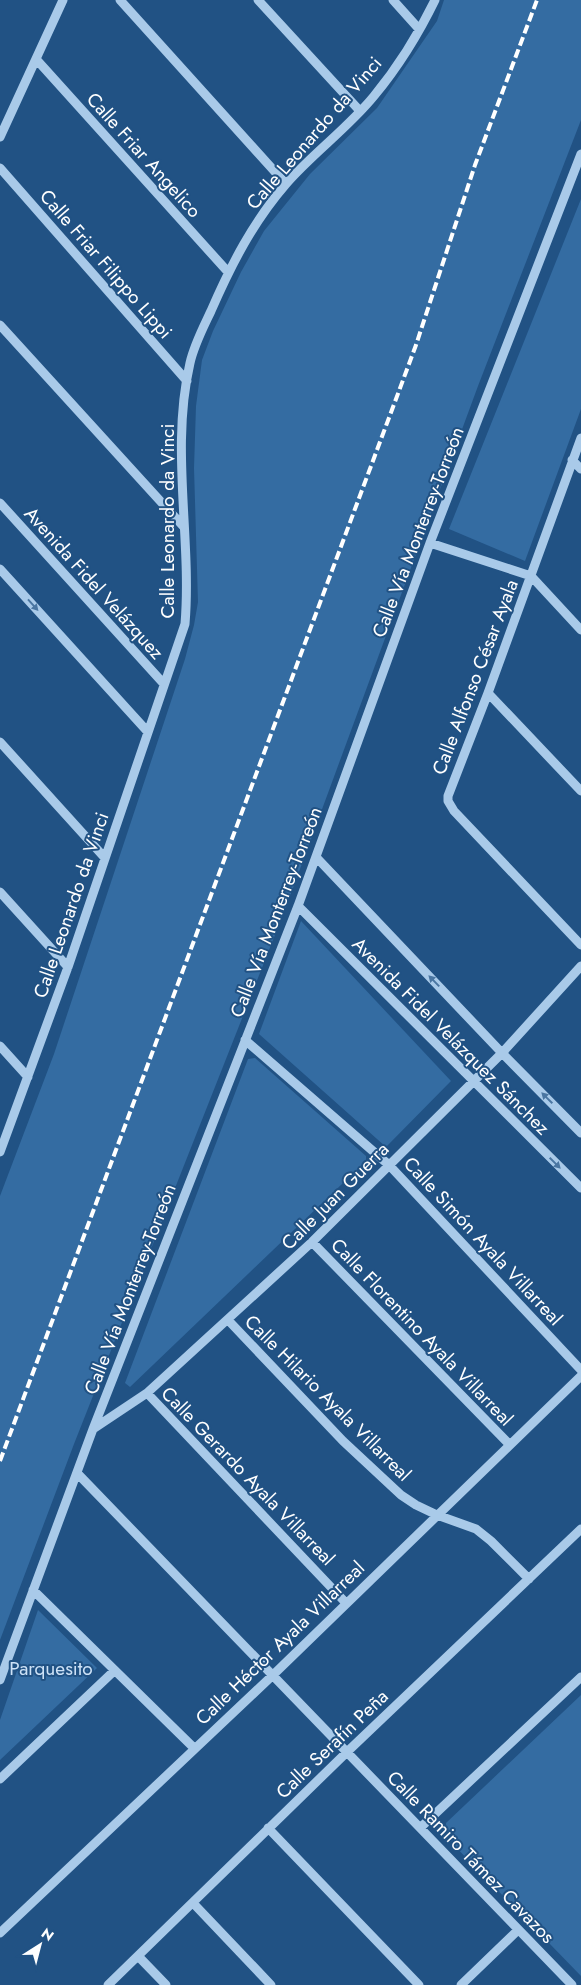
<svg xmlns="http://www.w3.org/2000/svg" width="581" height="1985" font-family="Jost,sans-serif">
<style>
.green{fill:#346ca2}
.lines{fill:none;stroke-linecap:round;stroke-linejoin:round}
.minor{stroke:#a9cae9;stroke-width:9}
.rail{stroke:#fff;stroke-width:4;stroke-dasharray:9 4;stroke-linecap:butt}
.oneway{fill:#4a76a2}
.labels{text-anchor:middle;dominant-baseline:central;stroke-width:4;stroke-linejoin:round;paint-order:stroke}
.street-label{font-size:19px;fill:#fff;stroke:#215284}
.park-label{font-size:19px;fill:#cde2f7;stroke:#215284}
</style>
<rect width="100%" height="100%" fill="#215284"/>
<path class="green" d="M444 0H581V120L478 386 286 907 74 1444 0 1640V1196L54 1054 185 659 194 625 198 602 194 468 196 406 202 360 213 331 241 272 264 231 310 174 377 108 437 21Z
M581 199V409L525 561 449 529Z
M301 921 451 1081 386 1147 259 1034Z
M255 1058 366 1156V1161L130 1387 125 1383 248 1059Z
M38 1610 97 1668 0 1760V1720Z
M581 1695V1976L447 1838 446 1823Z"/>
<g class="lines">
<path class="minor" d="M120 0 286 184
M258 0 360 111
M393 0 419 29
M36 59 228 272
M0 137 63 0
M0 168 187 381
M0 325 183 526
M581 438 488 693 448 796V801L454 811 581 945
M572 460 581 469
M0 503 164 684
M430 543 531 576 581 630
M0 569 147 731
M488 693 581 791
M0 742 105 858
M316 857 502 1053 581 1133
M0 892 68 967
M298 906 581 1188
M245 1040 389 1165 581 1370
M0 1046 28 1077
M0 1152 68 967 185 624C192 538 170 449 190 363 194 345 203 328 211 311 231 265 253 222 286 184 313 153 348 128 374 96 398 67 419 33 435 0
M312 1242 510 1445
M228 1320 343 1441 401 1495 416 1505 437 1515 476 1529 491 1541 529 1579
M147 1393 346 1603
M93 1429 147 1393 312 1242 502 1053 581 966
M77 1473 572 1985
M33 1590 194 1748
M0 1680 93 1429 298 906 430 543 581 154
M0 1779 114 1671
M268 1828 419 1985
M420 1828 581 1677
M193 1903 271 1985
M0 1933 273 1675 581 1376
M138 1956 166 1985
M108 1985 347 1752 581 1529
M461 1985 518 1930"/>
<path class="rail" d="M0 1461 396 399 416 345 475 165 537 0"/>
</g>
<defs><path id="oneway-solid" d="M-6-.8H1V-3.2L6.5 0L1 3.2V.8H-6Z" transform="scale(1.25)"/></defs>
<g class="oneway">
<use href="#oneway-solid" transform="translate(33 605) rotate(48)"/>
<use href="#oneway-solid" transform="translate(434 981) rotate(-134)"/>
<use href="#oneway-solid" transform="translate(547 1098) rotate(-135)"/>
<use href="#oneway-solid" transform="translate(555 1163) rotate(45)"/>
</g>
<g class="labels">
<g class="street-label">
<text transform="translate(314 133) rotate(-49)">Calle Leonardo da Vinci</text>
<text transform="translate(144 155) rotate(48)">Calle Friar Angelico</text>
<text transform="translate(106 264) rotate(49)">Calle Friar Filippo Lippi</text>
<text transform="translate(167 521) rotate(-90)">Calle Leonardo da Vinci</text>
<text transform="translate(418 532) rotate(-69)">Calle Vía Monterrey-Torreón</text>
<text transform="translate(94 583) rotate(48)">Avenida Fidel Velázquez</text>
<text transform="translate(475 677) rotate(-69)">Calle Alfonso César Ayala</text>
<text transform="translate(71 905) rotate(-71)">Calle Leonardo da Vinci</text>
<text transform="translate(276 912) rotate(-69)">Calle Vía Monterrey-Torreón</text>
<text transform="translate(451 1036) rotate(45)">Avenida Fidel Velázquez Sánchez</text>
<text transform="translate(335 1196) rotate(-45)">Calle Juan Guerra</text>
<text transform="translate(483 1241) rotate(47)">Calle Simón Ayala Villarreal</text>
<text transform="translate(130 1289) rotate(-69)">Calle Vía Monterrey-Torreón</text>
<text transform="translate(422 1332) rotate(46)">Calle Florentino Ayala Villarreal</text>
<text transform="translate(328 1398) rotate(45)">Calle Hilario Ayala Villarreal</text>
<text transform="translate(248 1476) rotate(46)">Calle Gerardo Ayala Villarreal</text>
<text transform="translate(280 1643) rotate(-44)">Calle Héctor Ayala Villarreal</text>
<text transform="translate(332 1744) rotate(-44)">Calle Serafín Peña</text>
<text transform="translate(471 1857) rotate(46)">Calle Ramiro Támez Cavazos</text>
</g>
<g class="park-label">
<text x="51" y="1668">Parquesito</text>
</g>
</g>
<g transform="translate(40 1945) rotate(36)" stroke="#215284" stroke-width="4" paint-order="stroke">
<path d="M0-4L9 19L0 12L-9 19Z" fill="#ffffff"/>
<text y="-8" font-size="14" font-weight="bold" text-anchor="middle" fill="#ffffff">N</text>
</g>
</svg>
